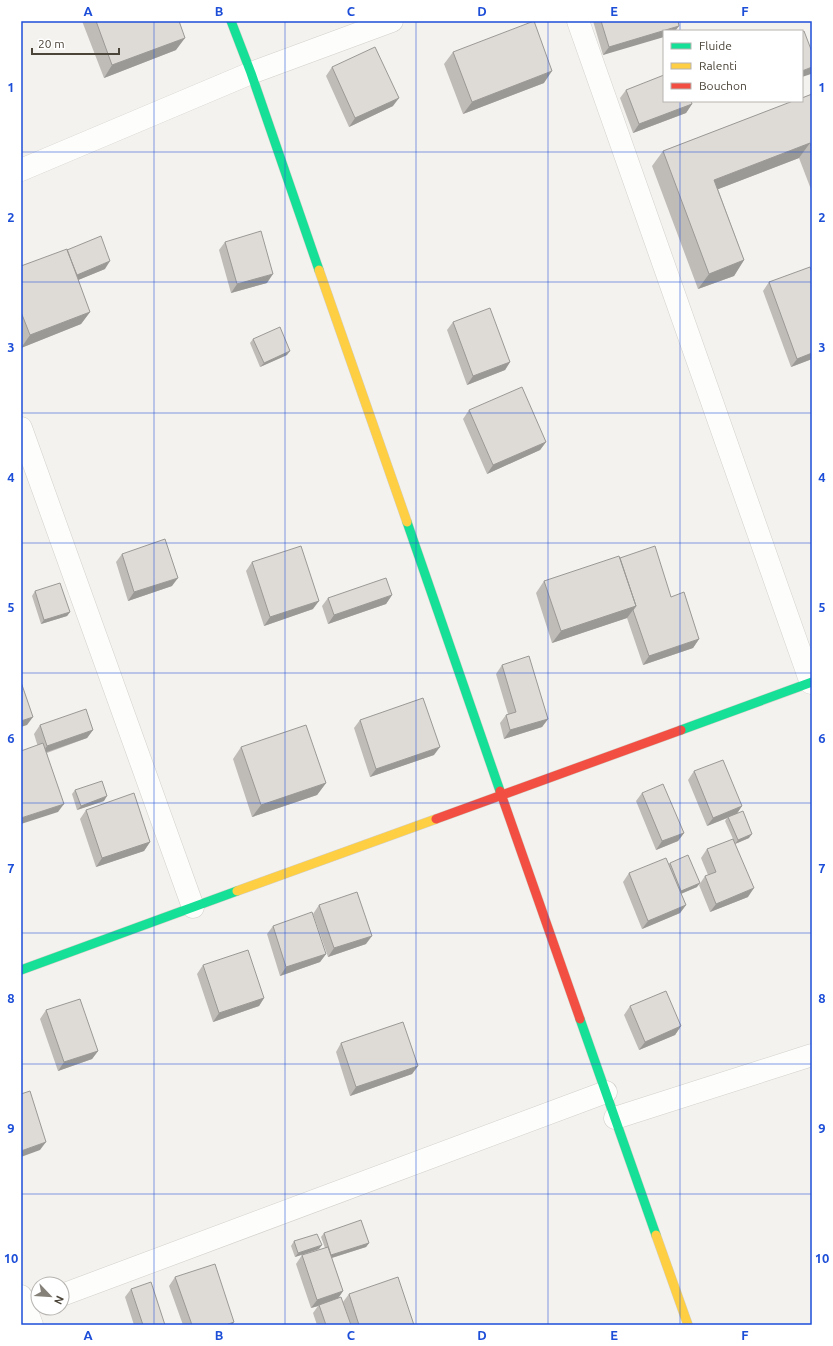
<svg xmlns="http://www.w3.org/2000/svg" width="833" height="1346" font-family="Ubuntu,sans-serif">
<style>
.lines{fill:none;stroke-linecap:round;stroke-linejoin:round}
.street-casing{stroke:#d2d0cb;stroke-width:23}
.fast-casing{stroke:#d3cfc5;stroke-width:10}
.slow-casing{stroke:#d3cfc5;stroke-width:10}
.jam-casing{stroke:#d3cfc5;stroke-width:10}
.street{stroke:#fdfdfc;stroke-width:22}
.fast{stroke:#16e098;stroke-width:9}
.slow{stroke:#ffcf43;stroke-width:9}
.jam{stroke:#f24e42;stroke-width:9}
.wall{fill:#bfbcb8}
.shaded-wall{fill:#9b9996}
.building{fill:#dedbd6;stroke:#9b9996}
.grid{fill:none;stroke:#1d4ed8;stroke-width:1;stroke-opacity:0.55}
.neatline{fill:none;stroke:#1d4ed8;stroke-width:1.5}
.grid-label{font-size:13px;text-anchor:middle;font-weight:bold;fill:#1d4ed8}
</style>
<rect width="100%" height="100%" fill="#f4f2ee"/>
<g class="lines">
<defs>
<path id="street" d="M578 21 811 683
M21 170 251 73 392 21
M21 428 193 907
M615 1118 812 1055
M62 1295 606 1092
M21 1296 32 1325"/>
<path id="fast" d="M231 21 251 73 319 270
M407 522 500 791
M681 730 812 682
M21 970 237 891
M580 1019 656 1235"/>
<path id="slow" d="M319 270 407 522
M237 891 436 819
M656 1235 688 1325"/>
<path id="jam" d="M500 791 580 1019
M436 819 681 730"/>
</defs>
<use href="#street" class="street-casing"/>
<use href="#fast" class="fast-casing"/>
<use href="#slow" class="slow-casing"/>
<use href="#jam" class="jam-casing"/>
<use href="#street" class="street"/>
<use href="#fast" class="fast"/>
<use href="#slow" class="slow"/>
<use href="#jam" class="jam"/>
</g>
<path class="wall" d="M82 21H179L176 50 104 78Z
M593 21H678L679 26 675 31H664L603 55Z
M453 52 544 83 463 114 444 64Z
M332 67 393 106 349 127 326 76Z
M626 90 692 104 686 113 633 133 620 98Z
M812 94V192L799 158 718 189 744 260 734 276 698 289 652 166 663 151Z
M225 242 267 283 231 293 219 250Z
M67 250 105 269 78 280 90 312 81 324 21 348V266Z
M812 272V359L791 367 763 291 769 282Z
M453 322 510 362 505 370 467 385 447 330Z
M253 339 287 355 260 367 250 343Z
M469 410 546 442 540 450 487 474 463 419Z
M122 554 172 586 128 601 116 562Z
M620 558 671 597 699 639 693 648 643 665 627 618 552 643 536 593 544 581Z
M252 562 313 609 264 626 246 571Z
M35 591 70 612 67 616 41 624 32 596Z
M392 595 386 604 328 624 322 606 328 598Z
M502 665 548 719 542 727 504 739 500 723 506 715 508 714 496 674Z
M360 720 434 755 370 777 354 728Z
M40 725 93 730 87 738 47 753 58 812 34 734Z
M241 747 326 783 317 795 252 817 233 759Z
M694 771 742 806 737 813 749 838 735 844 748 897 710 912 699 885 705 876 708 875 701 858 707 849 733 839 725 821 727 818 707 826 688 780Z
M75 790 104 801 77 810 72 794Z
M642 793 684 833 678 841 656 850 636 801Z
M86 810 150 842 144 851 96 867 80 819Z
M670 863 697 887 681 894 686 905 680 913 642 929 623 882 629 873 668 864Z
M319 905 366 944 328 957 313 914Z
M273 926 326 954 320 962 280 976 267 934Z
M203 965 264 998 259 1006 213 1022 197 974Z
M630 1006 681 1026 675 1035 639 1050 624 1015Z
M46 1010 98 1051 92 1059 58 1071 40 1019Z
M341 1043 418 1066 412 1074 350 1096 336 1052Z
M324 1233 369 1243 366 1247 332 1258 343 1291 338 1298 351 1325H317L313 1313 318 1306 311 1308 296 1264 302 1255 325 1248 321 1237Z
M294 1241 319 1249 295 1257 291 1246Z
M175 1277 232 1325H183L169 1286Z
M131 1289 165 1325H134L125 1297Z
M349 1294 414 1325H351L343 1302Z"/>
<path class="shaded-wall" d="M679 26 675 31H664V37L603 55 609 47Z
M185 38 176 50 104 78 112 65Z
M812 67V72L811 74 802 77V71Z
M552 71 544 83 463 114 472 102Z
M399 98 393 106 349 127 355 118Z
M692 104 686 113 633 133 639 124Z
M810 143 799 158 703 195 714 180Z
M744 260 734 276 698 289 709 274Z
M110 261 105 269 71 283 77 275Z
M273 274 267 283 231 293 237 284Z
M90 312 81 324 21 348 30 335Z
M290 351 287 355 260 367 264 363Z
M812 353V359L791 367 797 359Z
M510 362 505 370 467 385 473 376Z
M546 442 540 450 487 474 493 465Z
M178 578 172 586 128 601 134 592Z
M392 595 386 604 328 624 334 615Z
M319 601 313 609 264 626 270 617Z
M636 606 627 618 552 643 561 631Z
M70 612 67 616 41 624 44 620Z
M699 639 693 648 643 665 649 656Z
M33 717 27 725 21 727V721Z
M548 719 542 727 504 739 510 730Z
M93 730 87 738 41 754 47 746Z
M440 747 434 755 370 777 376 769Z
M326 783 317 795 252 817 261 805Z
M107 796 104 801 77 810 81 806Z
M64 804 58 812 21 824V818Z
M742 806 736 815 728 817 727 818 707 826 713 818Z
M684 833 678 841 656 850 662 841Z
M752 834 749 838 735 844 738 840Z
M150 842 144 851 96 867 102 858Z
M700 883 697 887 678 895 681 891Z
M754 888 748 897 710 912 716 904Z
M686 905 680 913 642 929 648 921Z
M372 936 366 944 328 957 334 948Z
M326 954 320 962 280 976 286 967Z
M264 998 259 1006 213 1022 219 1013Z
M681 1026 675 1035 639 1050 645 1042Z
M98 1051 92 1059 58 1071 64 1062Z
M418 1066 412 1074 350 1096 356 1087Z
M46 1142 40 1150 21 1157V1151Z
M369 1243 366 1247 328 1259 331 1255Z
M322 1245 319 1249 295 1257 298 1253Z
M343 1291 337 1300 319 1305 318 1306 311 1308 317 1300Z
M234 1322 232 1325H226Z"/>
<path class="building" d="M96 21H179L185 38 112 65Z
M534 21 552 71 472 102 453 52Z
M601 21H678L679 26 609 47Z
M804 31 812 52V67L802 71V32Z
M375 47 399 98 355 118 332 67Z
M664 75V101H691L692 104 639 124 626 90Z
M812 94V148L810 143 714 180 744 260 709 274 663 151 793 101H802V98Z
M261 231 273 274 237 284 225 242Z
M101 236 110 261 77 275 67 250Z
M67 249 90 312 30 335 21 312V266Z
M810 267 812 272V353L797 359 769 282Z
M490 308 510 362 473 376 453 322Z
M280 327 290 351 264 363 253 339Z
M522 387 546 442 493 465 469 410Z
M165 539 178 578 134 592 122 554Z
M301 546 319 601 270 617 252 562Z
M655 546 671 597 684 592 699 639 649 656 633 610 636 606 620 558Z
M619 556 636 606 561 631 544 581Z
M386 578 392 595 334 615 328 598Z
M60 583 70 612 44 620 35 591Z
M529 656 548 719 510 730 506 715 516 712 502 665Z
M21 682 33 717 21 721Z
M423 698 440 747 376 769 360 720Z
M86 709 93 730 47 746 40 725Z
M306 725 326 783 261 805 241 747Z
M43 743 64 804 21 818V751Z
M723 760 742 806 713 818 694 771Z
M102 781 107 796 81 806 75 790Z
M663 784 684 833 662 841 642 793Z
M134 793 150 842 102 858 86 810Z
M743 811 752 834 738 840 728 817Z
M733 839 754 888 716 904 705 876 716 872 707 849Z
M688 855 700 883 681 891 670 863Z
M666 858 686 905 648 921 629 873Z
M357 892 372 936 334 948 319 905Z
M312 912 326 954 286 967 273 926Z
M248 950 264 998 219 1013 203 965Z
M666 991 681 1026 645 1042 630 1006Z
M80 999 98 1051 64 1062 46 1010Z
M403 1022 418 1066 356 1087 341 1043Z
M30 1091 46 1142 21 1151V1094Z
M361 1220 369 1243 331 1255 324 1233Z
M317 1234 322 1245 298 1253 294 1241Z
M328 1247 343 1291 317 1300 302 1255Z
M215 1264 234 1322 226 1325H192L175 1277Z
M398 1277 414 1325H359L349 1294Z
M151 1282 165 1325H143L131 1289Z
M341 1297 351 1325H326L319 1305Z"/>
<path class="grid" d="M154 21V1325M285 21V1325M416 21V1325M548 21V1325M680 21V31M680 101V1325M21 152H812M21 282H812M21 413H812M21 543H812M21 673H812M21 803H812M21 933H812M21 1064H812M21 1194H812"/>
<rect width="833" height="1346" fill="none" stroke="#ffffff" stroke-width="44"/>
<rect x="663" y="30" width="140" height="72" fill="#ffffff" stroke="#b7b4b0"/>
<rect x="671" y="43" width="20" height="6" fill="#16e098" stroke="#b7b4b0"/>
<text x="699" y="50" font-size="12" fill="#4b4439">Fluide</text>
<rect x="671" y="63" width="20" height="6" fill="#ffcf43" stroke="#b7b4b0"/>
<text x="699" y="70" font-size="12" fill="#4b4439">Ralenti</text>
<rect x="671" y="83" width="20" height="6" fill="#f24e42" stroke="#b7b4b0"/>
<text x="699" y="90" font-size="12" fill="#4b4439">Bouchon</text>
<g transform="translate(50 1296) rotate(115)"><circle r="19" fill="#ffffff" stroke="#b7b4b0"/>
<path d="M0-3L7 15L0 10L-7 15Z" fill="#868178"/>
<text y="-6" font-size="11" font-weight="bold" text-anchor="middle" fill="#4b4439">N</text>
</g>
<path d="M32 48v6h87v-6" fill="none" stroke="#4b4439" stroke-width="2"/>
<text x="38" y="48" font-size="12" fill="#4b4439" stroke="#ffffff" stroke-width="3" paint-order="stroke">20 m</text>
<rect x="22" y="22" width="789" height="1302" class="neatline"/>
<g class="grid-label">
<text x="88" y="16">A</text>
<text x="219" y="16">B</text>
<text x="351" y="16">C</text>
<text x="482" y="16">D</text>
<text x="614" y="16">E</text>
<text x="745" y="16">F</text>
<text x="11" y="92">1</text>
<text x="822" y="92">1</text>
<text x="11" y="222">2</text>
<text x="822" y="222">2</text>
<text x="11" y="352">3</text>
<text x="822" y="352">3</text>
<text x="11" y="482">4</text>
<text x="822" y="482">4</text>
<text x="11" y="612">5</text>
<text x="822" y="612">5</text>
<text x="11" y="743">6</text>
<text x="822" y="743">6</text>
<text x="11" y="873">7</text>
<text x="822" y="873">7</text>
<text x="11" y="1003">8</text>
<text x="822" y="1003">8</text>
<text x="11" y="1133">9</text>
<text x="822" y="1133">9</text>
<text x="11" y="1263">10</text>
<text x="822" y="1263">10</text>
<text x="88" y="1340">A</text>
<text x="219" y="1340">B</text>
<text x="351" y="1340">C</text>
<text x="482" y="1340">D</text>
<text x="614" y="1340">E</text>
<text x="745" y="1340">F</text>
</g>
</svg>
